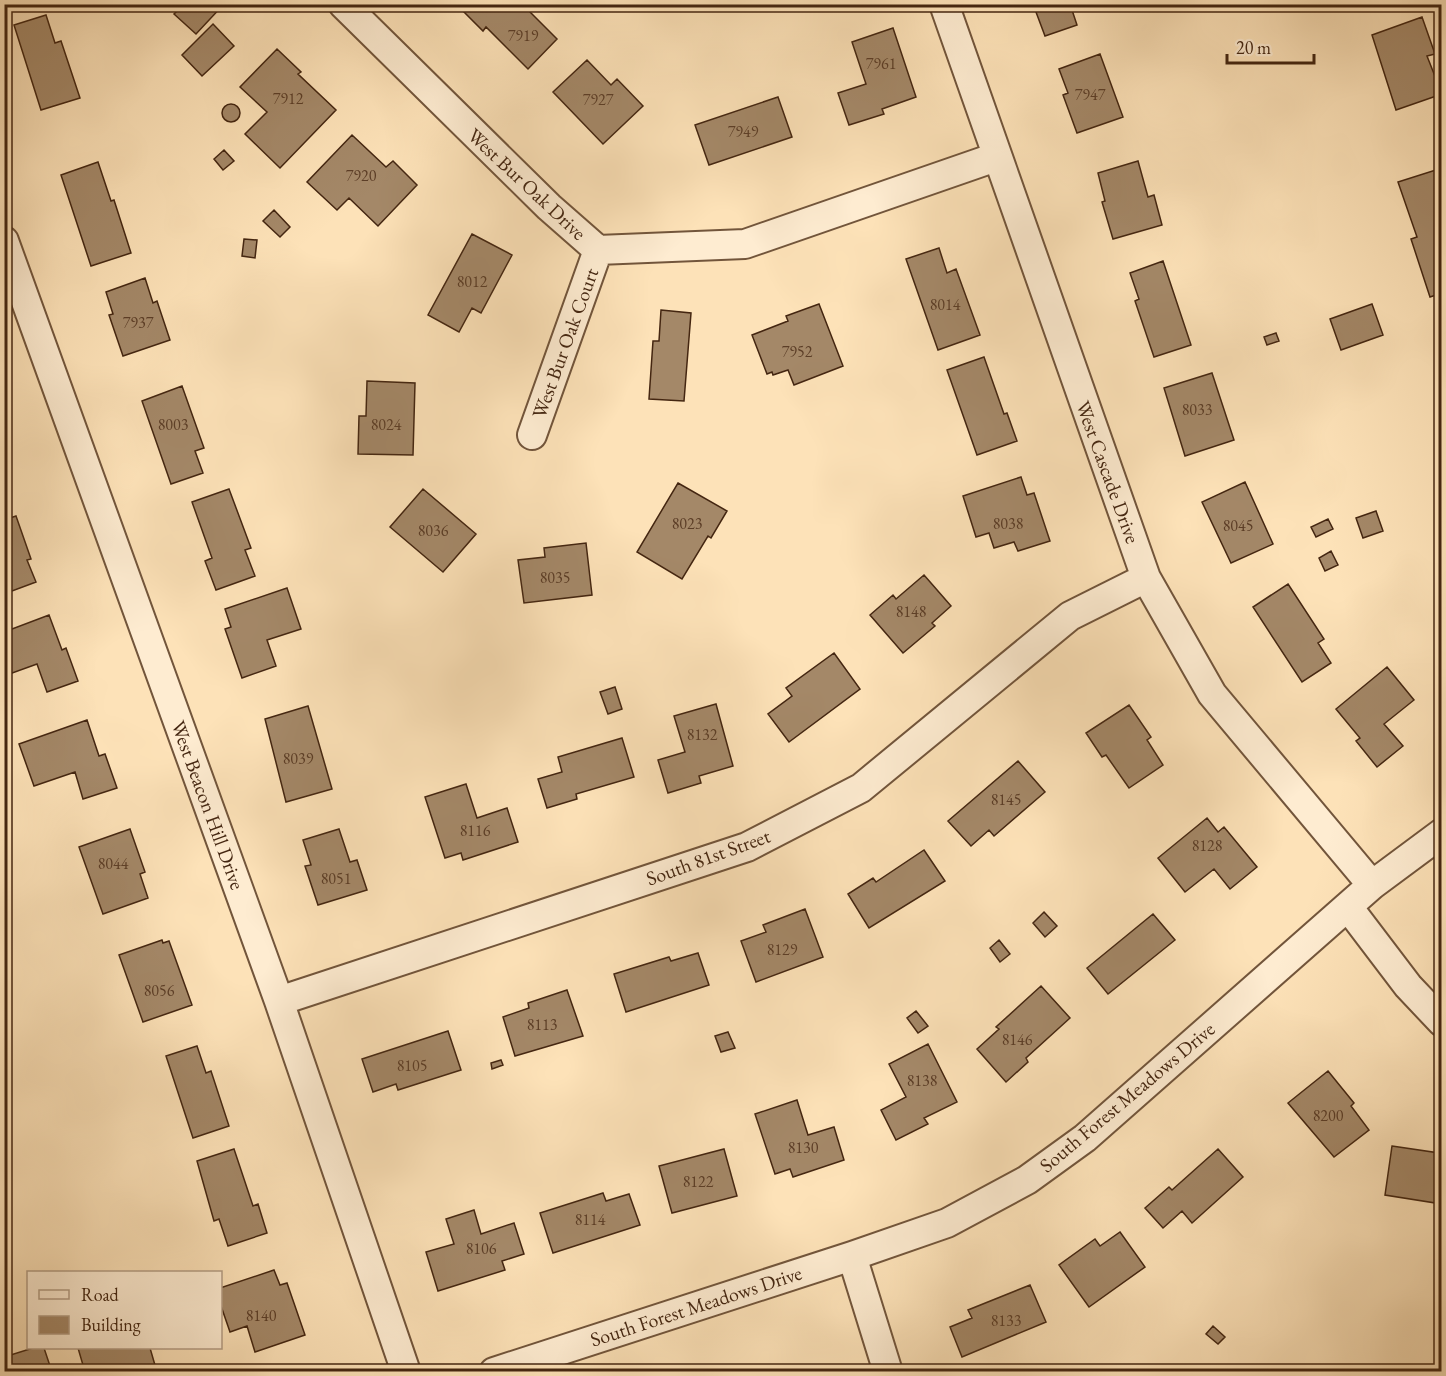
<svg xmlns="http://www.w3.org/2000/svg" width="1446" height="1376" font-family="'EB Garamond',serif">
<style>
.building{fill:#a48868;stroke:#442611;stroke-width:1.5}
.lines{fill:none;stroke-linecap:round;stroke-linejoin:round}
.minor-casing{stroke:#72553b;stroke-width:32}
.minor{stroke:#feecd1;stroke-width:28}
.labels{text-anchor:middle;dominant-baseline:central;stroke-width:6;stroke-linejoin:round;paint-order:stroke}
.number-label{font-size:16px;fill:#5c3e27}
.street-label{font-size:20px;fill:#442611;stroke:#feecd1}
</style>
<rect width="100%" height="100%" fill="#fde2b8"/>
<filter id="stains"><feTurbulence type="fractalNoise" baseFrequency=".00333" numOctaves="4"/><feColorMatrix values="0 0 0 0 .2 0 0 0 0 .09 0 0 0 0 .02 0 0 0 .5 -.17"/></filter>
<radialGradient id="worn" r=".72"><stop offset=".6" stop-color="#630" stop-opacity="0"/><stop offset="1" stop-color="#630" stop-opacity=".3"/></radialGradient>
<path class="building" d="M172 4H224L196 34 174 14 178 10Z
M464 4H522L557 39 528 69 486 27 483 31 460 8Z
M1033 4H1070L1077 25 1045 36Z
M46 15 55 43 61 41 80 98 41 110 14 25Z
M1422 17 1435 54 1427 56 1442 94 1396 110 1372 35Z
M213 24 234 46 202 76 182 55Z
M893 28 916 97 882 109 884 114 849 125 838 93 866 84 852 42Z
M277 49 301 72 298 74 336 110 280 168 245 134 267 112 240 87Z
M1100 54 1123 117 1077 133 1063 95 1068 93 1059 69Z
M587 60 611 85 617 79 643 106 603 144 553 92Z
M778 97 792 137 709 165 695 125Z
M222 113a9 9 0 1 1 18 0a9 9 0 1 1-18 0Z
M352 135 386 167 393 161 417 185 378 226 349 198 337 210 307 182Z
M224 150 234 161 223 170 214 159Z
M1138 161 1148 197 1154 195 1162 225 1113 239 1102 202 1105 201 1098 173Z
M98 162 111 201 114 200 131 253 91 266 61 175Z
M1442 168V293L1430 297 1411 239 1417 237 1398 182Z
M274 210 290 227 280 237 263 221Z
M472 234 512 255 481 313 472 308 459 332 428 315Z
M244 239 257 240 255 258 242 256Z
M939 248 947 273 956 269 980 335 938 350 906 259Z
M1163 261 1191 345 1154 357 1135 301 1139 299 1130 273Z
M145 278 153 303 157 301 170 340 123 356 109 315 113 314 106 292Z
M819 304 843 366 794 385 788 370 773 375 772 372 767 374 752 335 788 321 786 316Z
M1372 304 1383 335 1341 350 1330 319Z
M661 310 691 313 684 401 649 399 653 341H659Z
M1276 333 1279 341 1267 345 1264 337Z
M984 357 1004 414 1007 413 1017 441 977 455 947 370Z
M1212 373 1234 440 1185 456 1164 388Z
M367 381 415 383 413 455 358 454 359 416H366Z
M182 386 204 448 195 451 203 473 171 484 142 401Z
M1021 477 1027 495 1034 493 1050 541 1018 551 1014 542 994 548 989 533 976 537 963 496Z
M1245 482 1273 544 1231 563 1202 502Z
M678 483 727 511 711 538 708 536 682 579 637 552Z
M229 489 251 548 245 550 255 576 216 590 205 561 212 558 192 502Z
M423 489 476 534 443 572 390 527Z
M1376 511 1383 531 1363 538 1356 518Z
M16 516 31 559 27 560 36 582 4 594V520Z
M1328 519 1333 529 1316 537 1311 527Z
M586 543 592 595 524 603 518 560 545 557 544 548Z
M1331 551 1338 565 1325 571 1319 558Z
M924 575 951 606 932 623 935 626 903 653 870 615 893 595 896 599Z
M1288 584 1324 639 1318 643 1331 663 1302 682 1253 607Z
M287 588 301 629 267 640 276 666 242 678 225 629 231 627 225 609Z
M49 615 62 650 66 648 78 681 47 692 37 664 4 676V632Z
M834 653 860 689 789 742 768 714 792 696 786 688Z
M1387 667 1414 700 1384 724 1403 746 1377 767 1356 741 1360 738 1336 709Z
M615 687 622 709 608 714 600 692Z
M716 704 733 766 699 776 701 783 668 793 658 760 685 752 674 716Z
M1129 705 1151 737 1147 740 1163 765 1129 788 1106 755 1102 757 1086 733Z
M308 706 332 789 286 802 265 719Z
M87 720 99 756 105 754 117 788 83 799 75 772 34 786 19 744Z
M622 738 634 777 576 794 577 799 547 808 538 779 562 772 558 757Z
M1018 761 1045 792 994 836 989 830 971 846 948 821Z
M466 784 477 818 507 808 518 842 463 860 461 853 445 858 425 797Z
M1207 818 1218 832 1224 827 1257 867 1230 889 1214 869 1185 892 1158 858Z
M130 829 145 872 140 874 148 898 103 914 79 847Z
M339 829 350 862 357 860 367 890 318 905 305 866 311 865 303 840Z
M924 850 945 881 869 928 848 894 873 878 876 882Z
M805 909 823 957 756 982 741 941 766 932 763 925Z
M1044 912 1057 926 1045 937 1033 923Z
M1153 914 1175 940 1108 994 1087 968Z
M162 940 163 943 169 941 192 1005 143 1022 119 955Z
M999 940 1010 954 1000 962 990 948Z
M698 953 709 985 626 1012 614 974 669 957 671 961Z
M1041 986 1070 1018 1026 1058 1028 1062 1006 1082 977 1049 999 1029 996 1027Z
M567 990 583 1036 515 1056 503 1017 529 1008 528 1003Z
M916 1011 928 1026 918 1033 907 1018Z
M448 1031 461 1070 398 1090 396 1084 373 1092 362 1059Z
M728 1032 735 1048 721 1052 715 1036Z
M928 1044 957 1102 924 1118 928 1124 896 1140 881 1110 906 1097 889 1064Z
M197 1046 206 1073 211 1071 229 1126 193 1138 166 1056Z
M501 1060 503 1065 492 1069 491 1063Z
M1328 1071 1354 1103 1351 1106 1369 1130 1334 1157 1288 1103Z
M797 1100 808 1135 834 1127 844 1160 793 1177 790 1169 775 1174 755 1114Z
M1392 1146 1439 1153 1438 1160 1442 1161V1204L1385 1195Z
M234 1149 253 1206 258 1204 267 1233 228 1246 219 1219 214 1221 197 1161Z
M724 1149 737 1196 672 1213 659 1166Z
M1218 1149 1243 1177 1192 1223 1182 1211 1163 1228 1145 1208 1169 1187 1172 1190Z
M603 1193 606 1201 629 1194 640 1225 553 1253 540 1213Z
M474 1210 481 1234 514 1223 524 1254 502 1261 505 1270 438 1291 426 1252 454 1244 446 1219Z
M1120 1232 1145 1267 1089 1307 1059 1265 1095 1239 1100 1246Z
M274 1270 280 1285 287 1283 305 1335 255 1352 247 1326 230 1332 220 1303V1288Z
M1030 1285 1046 1322 962 1357 950 1327 972 1318 968 1310Z
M1213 1326 1225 1337 1218 1344 1206 1334Z
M33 1348H44L52 1372H4V1357Z
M78 1348H150L157 1372H85Z"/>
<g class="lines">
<defs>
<path id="minor" d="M343 4 549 207 598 250 745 244 996 157
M944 4 1146 578 1212 694 1372 885
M4 241 279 1001 406 1372
M532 435 598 250
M1348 907 1408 986 1442 1022
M279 1001 747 847 861 788 1070 616 1146 578
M852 1256 888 1372
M494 1372 852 1256 947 1223 1027 1180 1085 1138 1372 885 1442 833"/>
</defs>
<use href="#minor" class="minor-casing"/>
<use href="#minor" class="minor"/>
</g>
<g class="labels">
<g class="number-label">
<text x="523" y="35">7919</text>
<text x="881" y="63">7961</text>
<text x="1090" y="94">7947</text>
<text x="288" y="98">7912</text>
<text x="598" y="99">7927</text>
<text x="743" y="131">7949</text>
<text x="361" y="175">7920</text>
<text x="472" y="281">8012</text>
<text x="945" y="304">8014</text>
<text x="138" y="322">7937</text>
<text x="797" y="351">7952</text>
<text x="1197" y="409">8033</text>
<text x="173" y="424">8003</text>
<text x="386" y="424">8024</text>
<text x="687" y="523">8023</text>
<text x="1008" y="523">8038</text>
<text x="1238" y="525">8045</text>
<text x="433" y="530">8036</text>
<text x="555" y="577">8035</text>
<text x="911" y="611">8148</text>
<text x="702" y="734">8132</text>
<text x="298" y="758">8039</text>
<text x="1006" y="799">8145</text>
<text x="475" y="830">8116</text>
<text x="1207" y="845">8128</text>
<text x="113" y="863">8044</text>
<text x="336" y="878">8051</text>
<text x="782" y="949">8129</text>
<text x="159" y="990">8056</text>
<text x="542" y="1024">8113</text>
<text x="1017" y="1039">8146</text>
<text x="412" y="1065">8105</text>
<text x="922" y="1080">8138</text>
<text x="1328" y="1115">8200</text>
<text x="803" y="1147">8130</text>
<text x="698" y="1181">8122</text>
<text x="590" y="1219">8114</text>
<text x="481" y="1248">8106</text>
<text x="261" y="1315">8140</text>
<text x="1006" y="1320">8133</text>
</g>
<g class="street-label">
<text transform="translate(527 184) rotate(43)">West Bur Oak Drive</text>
<text transform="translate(565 343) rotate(-70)">West Bur Oak Court</text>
<text transform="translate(1108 472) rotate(70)">West Cascade Drive</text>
<text transform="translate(208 805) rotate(70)">West Beacon Hill Drive</text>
<text transform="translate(708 857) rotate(-20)">South 81st Street</text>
<text transform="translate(1127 1097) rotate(-40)">South Forest Meadows Drive</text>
<text transform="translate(696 1306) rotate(-18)">South Forest Meadows Drive</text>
</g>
</g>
<rect width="1446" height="1376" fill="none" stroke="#fde2b8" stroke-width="24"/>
<rect x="6" y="6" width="1434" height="1364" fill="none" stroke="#442611" stroke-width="3"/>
<rect x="12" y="12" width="1422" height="1352" fill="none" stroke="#442611" stroke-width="1.5"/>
<rect x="27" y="1271" width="195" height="78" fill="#feecd1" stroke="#b49d84" stroke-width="1.5"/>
<rect x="39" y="1290" width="30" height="9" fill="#feecd1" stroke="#b49d84" stroke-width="1.5"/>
<text x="81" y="1301" font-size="18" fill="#442611">Road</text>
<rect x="39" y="1316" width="30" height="18" fill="#a48868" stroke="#b49d84" stroke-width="1.5"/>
<text x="81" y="1331" font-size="18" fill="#442611">Building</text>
<path d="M1227 54v9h87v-9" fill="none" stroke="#442611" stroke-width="3"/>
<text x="1236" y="54" font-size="18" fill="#442611" stroke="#feecd1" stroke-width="4.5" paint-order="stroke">20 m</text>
<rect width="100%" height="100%" filter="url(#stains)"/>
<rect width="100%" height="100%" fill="url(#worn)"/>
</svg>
